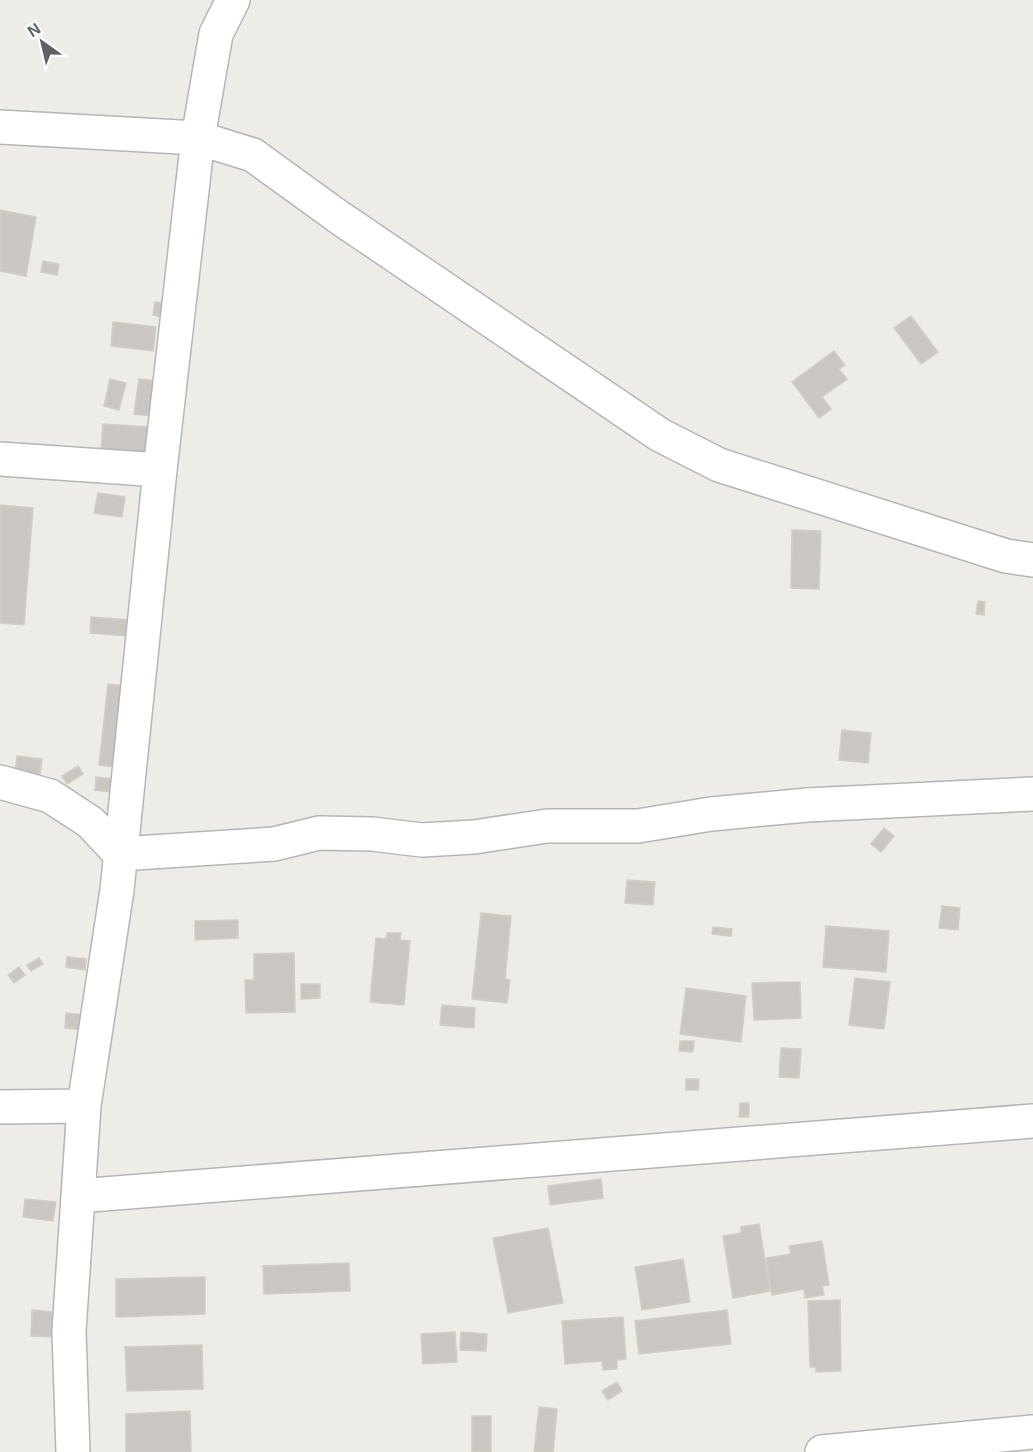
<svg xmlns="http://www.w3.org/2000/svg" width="1033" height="1452" font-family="Helvetica,sans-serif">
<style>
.building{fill:#cac7c3;stroke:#d3cec5;stroke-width:1.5}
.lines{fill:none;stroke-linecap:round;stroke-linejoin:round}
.minor-casing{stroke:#b3b6b9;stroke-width:36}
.minor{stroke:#fff;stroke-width:33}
</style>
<rect width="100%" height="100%" fill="#eeece6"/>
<path class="building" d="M0 210 36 217 26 276 0 271Z
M43 261 59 264 57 275 41 272Z
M155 302 170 304 167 318 153 315Z
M911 316 938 352 921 364 894 328Z
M113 322 156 327 153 351 111 346Z
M834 351 845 365 839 369 847 379 822 397 831 409 819 418 792 382Z
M110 379 126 383 119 410 104 406Z
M139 379 158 381 153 416 134 414Z
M103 424 148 427 146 455 101 452Z
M98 493 125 497 122 517 94 513Z
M0 505 33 508 24 625 0 623Z
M792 530 821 531 819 589 791 588Z
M978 601 985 602 984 615 976 614Z
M91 617 131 620 129 636 90 633Z
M108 684 127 686 118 767 99 765Z
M842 730 871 733 868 763 839 760Z
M17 756 42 759 40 775 15 772Z
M78 766 83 774 67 784 62 776Z
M96 777 112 779 111 792 95 790Z
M884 828 894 836 881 852 871 844Z
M627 880 655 882 653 905 625 903Z
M942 906 960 908 958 930 939 928Z
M481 913 511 916 505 979 510 980 507 1003 472 999Z
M238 920V938L195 940V921Z
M826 926 889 931 886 972 823 967Z
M713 927 732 929 731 936 712 934Z
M387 933H401L400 940 410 941 404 1005 370 1002 376 938 386 939Z
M294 953 295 1012 246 1013 245 980H254V954Z
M67 957 86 959 85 970 66 967Z
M39 958 43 964 31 971 27 965Z
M19 967 25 975 14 983 8 975Z
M855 978 890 982 884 1029 849 1025Z
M800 982 801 1018 754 1020 752 983Z
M301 984H320V998L301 999Z
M686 988 746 996 741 1042 680 1034Z
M442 1005 475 1008 474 1028 440 1025Z
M66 1013 87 1015 85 1030 65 1028Z
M680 1041H694L693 1052 679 1051Z
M781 1048 801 1049 799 1078 779 1077Z
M686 1079H699L698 1090H686Z
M740 1103H749V1117H739Z
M601 1179 603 1198 550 1205 548 1186Z
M25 1199 56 1202 53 1221 23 1217Z
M759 1224 770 1291 733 1298 723 1236 741 1233V1227Z
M548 1228 563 1303 508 1313 493 1238Z
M822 1241 829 1285 822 1286 824 1295 805 1298 804 1289 772 1295 766 1258 791 1254 789 1246Z
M683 1259 690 1302 642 1310 635 1267Z
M349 1263 350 1291 264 1294 263 1266Z
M205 1277V1314L116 1317V1279Z
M840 1300 841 1371 816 1372V1367H810L808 1301Z
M32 1310 53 1312 52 1337 31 1336Z
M727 1310 731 1344 639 1354 635 1321Z
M623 1317 626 1359 617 1360V1369L603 1370 602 1361 565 1364 562 1321Z
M455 1332 457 1362 423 1364 421 1334Z
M461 1332 487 1334 486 1351 460 1350Z
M202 1345 203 1389 127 1391 125 1347Z
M617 1382 622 1391 608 1400 602 1391Z
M539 1407 557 1409 553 1452H534Z
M190 1411 191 1452H126V1414Z
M472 1416H491V1452H472Z"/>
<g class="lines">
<defs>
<path id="minor" d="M0 127 198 138 253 155 340 218 660 435 719 465 1006 556 1033 560
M0 459 160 470
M0 782 50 796 90 822 120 854 274 844 319 833 372 834 422 840 474 837 547 826H638L711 814 807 805 1033 794
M0 1107 84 1106
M78 1196 1033 1121
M73 1452 69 1331 84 1106 117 890 160 470 198 138 216 34 233 0
M822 1452 1033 1432"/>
</defs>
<use href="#minor" class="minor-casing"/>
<use href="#minor" class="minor"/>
</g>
<g transform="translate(42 42) rotate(326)" stroke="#ffffff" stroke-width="4.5" paint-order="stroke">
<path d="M0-4.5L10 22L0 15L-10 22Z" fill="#5e6165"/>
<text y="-9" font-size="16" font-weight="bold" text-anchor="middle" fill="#5e6165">N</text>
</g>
</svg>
